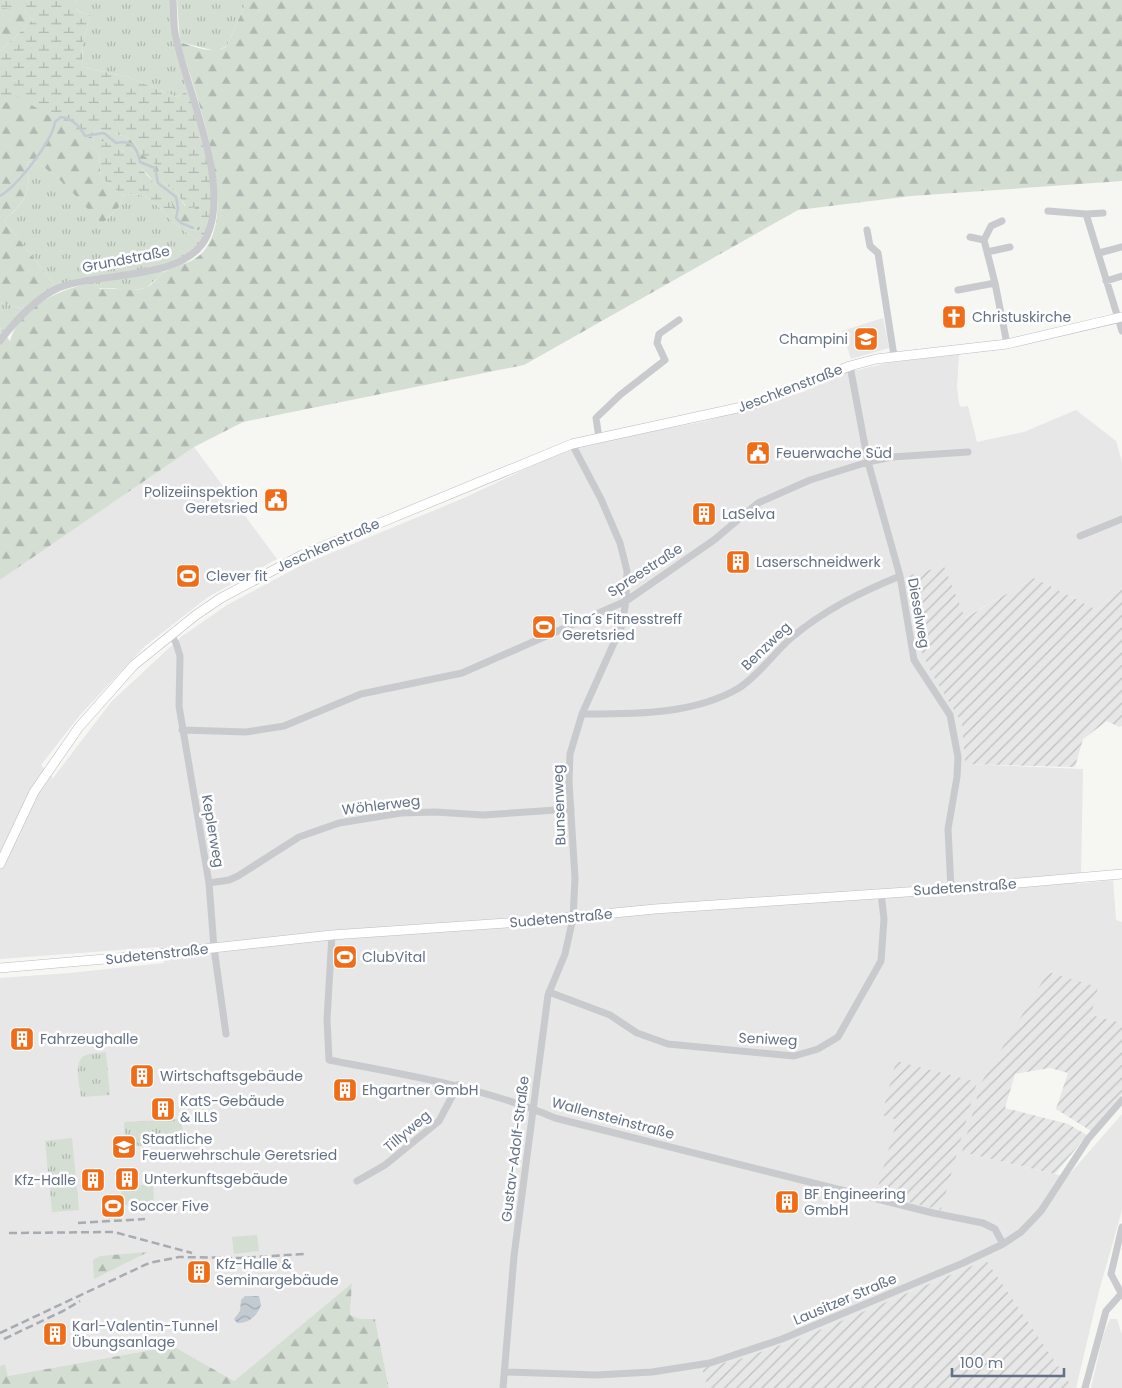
<svg xmlns="http://www.w3.org/2000/svg" width="1122" height="1388" font-family="Poppins,sans-serif">
<style>
.built{fill:#e6e7e6}
.industrial{fill:url(#industrial-furrows)}
.grass{fill:url(#grass-tufts)}
.forest{fill:url(#forest-firs)}
.wetland{fill:url(#wetland-marsh);fill-rule:evenodd}
.park{fill:#d5ded3}
.water{fill:url(#water-waves)}
.lines{fill:none;stroke-linecap:round;stroke-linejoin:round}
.stream{stroke:#c3cbd2;stroke-width:2.5}
.secondary-casing{stroke:#babdc2;stroke-width:10}
.street{stroke:#c8cace;stroke-width:7}
.secondary{stroke:#fff;stroke-width:9}
.rail{stroke:#a7abb2;stroke-width:2.5;stroke-dasharray:8 4;stroke-linecap:butt}
.labels{text-anchor:middle;dominant-baseline:central;stroke-width:5;stroke-linejoin:round;paint-order:stroke}
.street-label{font-size:14px;fill:#637185;stroke:#fff}
.poi-label{font-size:14px;fill:#637185;stroke:#fff;text-anchor:start}
</style>
<defs>
<pattern id="industrial-furrows" width="10" height="10" patternUnits="userSpaceOnUse" patternTransform="scale(1.25)"><rect width="10" height="10" fill="#e6e7e6"/><path d="M-1 1l2-2M0 10L10 0M9 11l2-2" fill="none" stroke="#bec0c0"/></pattern>
<pattern id="grass-tufts" width="24" height="20" patternUnits="userSpaceOnUse" patternTransform="scale(1.25)"><rect width="24" height="20" fill="#d5ded3"/><path d="M3 7l-1-3M5 7V3M7 7l1-3M15 17l-1-3M17 17v-4M19 17l1-3" fill="none" stroke="#b0b8b1"/></pattern>
<pattern id="forest-firs" width="22" height="20" patternUnits="userSpaceOnUse" patternTransform="scale(1.25)"><rect width="22" height="20" fill="#d5ded3"/><path d="M5 1l3.5 6h-7zM16 11l3.5 6h-7z" fill="#b0b8b1"/></pattern>
<pattern id="wetland-marsh" width="20" height="14" patternUnits="userSpaceOnUse" patternTransform="scale(1.25)"><rect width="20" height="14" fill="#d5ded3"/><path d="M1 5h8M5 5V1M11 12h8M15 12V8" fill="none" stroke="#b0b8b1"/></pattern>
<pattern id="water-waves" width="16" height="10" patternUnits="userSpaceOnUse" patternTransform="scale(1.25)"><rect width="16" height="10" fill="#c3cbd2"/><path d="M0 5q4-4 8 0t8 0" fill="none" stroke="#a2a9b0"/></pattern>
</defs>
<rect width="100%" height="100%" fill="#f6f6f2"/>
<path class="built" d="M883 318 889 348 851 359 842 331Z
M959 354 957 387 959 404 961 407 968 406 977 442 1024 432 1076 410 1116 441 1122 462V587L1097 610 1034 578 964 618 944 566 907 577 950 701 962 723 965 764 1083 769 1081 872 1078 884 1113 880 1116 920 1122 922V1023L1091 1015 1048 972 962 1152 1067 1177 1122 1114V1210L1099 1291 1076 1388H1073L986 1260 796 1340 740 1359 703 1368 708 1388H389L375 1319H360L350 1315 352 1283 234 1381 173 1346 8 1376 5 1364 0 1366V978L70 973 164 963 159 947 0 959V580L194 447 277 559 208 597 144 647 80 715 41 765 53 778 112 701 181 637 227 605 302 565 464 498 576 445 702 422 803 392 845 373 887 363Z
M1110 1319H1117L1122 1335V1388H1091L1103 1336Z"/>
<path class="industrial" d="M944 566 965 618 1034 578 1097 610 1122 587V726L1119 727 1107 721 1083 739 1075 767 965 764 962 723 932 674 920 648 907 576Z
M1048 972 1098 987 1091 1015 1122 1023V1094L1091 1131 1056 1109 1068 1073 1050 1068 1015 1074 1005 1108 1068 1124 1087 1135 1055 1174 962 1152 981 1083Z
M896 1061 977 1082 941 1210 876 1194 897 1120 882 1115Z
M986 1260 1073 1388H708L702 1368 740 1359 796 1340Z"/>
<path class="grass" d="M75 0H171L175 47 188 90 177 97 127 77 82 67 83 43 90 15 78 11Z
M177 0H247L227 46 216 51 180 42Z
M27 161C51 163 83 204 100 222H104L119 207 123 196C148 188 159 208 175 224 183 231 193 236 201 243 164 280 102 267 56 286L4 221C27 199 31 194 27 161Z
M165 271 146 288 127 291 113 288H99L94 282Z
M0 302 24 309 4 333 0 328Z
M106 1052 110 1095 81 1097C80 1086 72 1060 86 1055 91 1053 100 1053 106 1052Z
M181 1119 183 1133 177 1143 120 1147 119 1139H125L124 1122Z
M72 1138 79 1210 52 1212 45 1141Z"/>
<path class="forest" d="M247 0H1122V181L911 196 798 210 524 365 243 422 194 447 0 580V328L10 341C20 305 62 289 94 282L100 289C115 287 130 293 145 288 154 285 158 275 166 271 179 264 192 264 203 252 241 210 194 91 180 42 193 46 215 56 227 46Z
M3 7 24 10 33 20 0 51V8Z
M15 94 75 127 99 153 101 177 123 196 119 207 104 222H100C83 205 50 162 27 161 31 194 27 198 4 221L56 286 24 309 0 302V107Z
M99 130 123 136 133 141 143 155 157 165 164 183 177 193 185 206H199L202 226 199 230 193 231 178 223 171 202 162 194 148 175 123 151 94 141 90 133Z
M148 1252 94 1279 93 1260 100 1256Z
M352 1283 350 1315 360 1319H375L389 1388H0V1366L5 1364 8 1376 173 1346 234 1381Z"/>
<path class="wetland" d="M0 0H75L78 11 90 15 83 43 82 67 127 77 177 97 188 90C198 125 218 186 210 221 209 228 204 236 201 243 193 236 183 231 175 224 159 208 148 188 123 196L101 177 99 153 71 125 48 115 15 95 0 107V51L33 20 24 10 0 8ZM99 130 123 136 133 141 143 155 156 165 164 183 177 193 187 208 199 207 202 226 199 230 193 231 178 223 171 202 128 154 103 141H94L90 133Z"/>
<path class="park" d="M153 1184 154 1202 123 1205 121 1187Z
M257 1235 259 1251 234 1254 232 1237Z"/>
<path class="water" d="M245 1296H259L261 1305C257 1316 249 1324 237 1323L234 1319 240 1311 241 1300Z"/>
<g class="lines">
<path class="stream" d="M0 196C17 186 52 142 55 122L61 117C72 118 80 127 85 136L104 133 116 143C132 140 137 147 140 162L155 168 158 183 176 197 178 208 176 218 181 223 193 228"/>
<defs>
<path id="secondary" d="M0 864 34 792 79 727 134 665 196 615 221 598 302 555 572 444 751 405 850 366 876 359 1007 344 1122 317
M0 968 140 956 332 935 522 922 655 909 951 889 1122 874"/>
</defs>
<use href="#secondary" class="secondary-casing"/>
<path class="street" d="M1048 211 1086 214
M1103 213 1086 214 1122 331
M867 230 870 246 878 253 894 356
M970 237 984 240 995 283 1007 344
M984 240 991 226 1002 221
M987 252 1010 247
M1099 253 1122 247
M1106 281 1122 276
M958 290 995 283
M0 341C15 321 35 299 58 288 99 271 186 282 207 236 231 184 187 91 176 38 173 26 174 12 173 0
M850 366 868 462 900 576 914 660 950 715 958 757 957 777 948 829 951 889
M599 438 596 418 620 395 665 360 657 343 659 334 679 320
M1080 536 1122 519
M171 635 176 643 180 656 179 706 209 883 214 948 226 1034
M582 714C634 714 693 715 739 688 760 674 773 654 791 638 824 610 861 592 900 576
M182 730 246 732 284 726 361 694 462 673 626 601 714 540 758 503 810 480 868 462 892 457 968 452
M209 883 229 880 238 876 299 837 339 823 401 813 435 812 483 815 571 809
M332 935 327 1019 329 1060C406 1075 483 1087 555 1118L933 1213 983 1223 995 1229 1003 1244
M549 992 610 1015 637 1033 668 1044 794 1056 818 1049 838 1037 881 961 884 919 881 893
M357 1181 385 1165 439 1121 458 1085
M1122 1227 1111 1274 1122 1295
M506 1372 596 1375 652 1372 710 1363 782 1339 963 1263 1003 1244 1021 1232 1041 1211 1088 1139 1122 1100
M503 1388 514 1256 548 995 565 954 573 918 575 878 569 782 570 754 582 714 622 625 626 601 627 571 620 543 601 499 572 444
M1085 1388 1106 1311 1121 1294"/>
<use href="#secondary" class="secondary"/>
<path class="rail" d="M78 1223 145 1219
M9 1233 114 1232 192 1253
M0 1333 149 1263 179 1257 238 1258 304 1254
M4 1339 63 1311 80 1301"/>
</g>
<defs>
<symbol id="church-square" viewBox="-11 -11 22 22"><rect x="-9" y="-9" width="18" height="18" rx="4" fill="#ef6c19" stroke="#fff"/><path d="M-1.2-6h2.4v3.5h3.3v2.4h-3.3V6h-2.4V-.1h-3.3v-2.4h3.3Z" fill="#fff"/></symbol>
<symbol id="school-square" viewBox="-11 -11 22 22"><rect x="-9" y="-9" width="18" height="18" rx="4" fill="#ef6c19" stroke="#fff"/><path d="M0-5L7-2L0 1L-7-2ZM-4 1L0 2.5L4 1V4Q0 6-4 4Z" fill="#fff"/></symbol>
<symbol id="civic-square" viewBox="-11 -11 22 22"><rect x="-9" y="-9" width="18" height="18" rx="4" fill="#ef6c19" stroke="#fff"/><path d="M-.6-6.5H3V-4.5H.6V-3L4-1V1h2V6H-6V1h2V-1L-.6-3ZM-1.2 2.5V6h2.4V2.5Z" fill="#fff"/></symbol>
<symbol id="building-square" viewBox="-11 -11 22 22"><rect x="-9" y="-9" width="18" height="18" rx="4" fill="#ef6c19" stroke="#fff"/><path d="M-4-6H4V6H1V3H-1V6H-4ZM-2.5-4.3h1.7v1.8h-1.7ZM.8-4.3h1.7v1.8H.8ZM-2.5-1h1.7V.8h-1.7ZM.8-1h1.7V.8H.8Z" fill="#fff"/></symbol>
<symbol id="stadium-square" viewBox="-11 -11 22 22"><rect x="-9" y="-9" width="18" height="18" rx="4" fill="#ef6c19" stroke="#fff"/><path d="M0-5a6.5 5 0 1 0 0 10a6.5 5 0 1 0 0-10ZM-3.5-1.8h7v3.6h-7Z" fill="#fff"/></symbol>
<symbol id="university-square" viewBox="-11 -11 22 22"><rect x="-9" y="-9" width="18" height="18" rx="4" fill="#ef6c19" stroke="#fff"/><path d="M0-5L7-2L0 1L-7-2ZM-4 1L0 2.5L4 1V4Q0 6-4 4Z" fill="#fff"/></symbol>
</defs>
<g fill-rule="evenodd">
<use href="#church-square" x="940" y="303" width="28" height="28"/>
<use href="#school-square" x="852" y="325" width="28" height="28"/>
<use href="#civic-square" x="744" y="439" width="28" height="28"/>
<use href="#civic-square" x="262" y="486" width="28" height="28"/>
<use href="#building-square" x="690" y="500" width="28" height="28"/>
<use href="#building-square" x="724" y="548" width="28" height="28"/>
<use href="#stadium-square" x="174" y="562" width="28" height="28"/>
<use href="#stadium-square" x="530" y="613" width="28" height="28"/>
<use href="#stadium-square" x="331" y="943" width="28" height="28"/>
<use href="#building-square" x="8" y="1025" width="28" height="28"/>
<use href="#building-square" x="128" y="1062" width="28" height="28"/>
<use href="#building-square" x="331" y="1076" width="28" height="28"/>
<use href="#building-square" x="149" y="1095" width="28" height="28"/>
<use href="#university-square" x="110" y="1133" width="28" height="28"/>
<use href="#building-square" x="113" y="1165" width="28" height="28"/>
<use href="#building-square" x="79" y="1166" width="28" height="28"/>
<use href="#building-square" x="773" y="1188" width="28" height="28"/>
<use href="#stadium-square" x="99" y="1192" width="28" height="28"/>
<use href="#building-square" x="185" y="1258" width="28" height="28"/>
<use href="#building-square" x="41" y="1320" width="28" height="28"/>
</g>
<g class="labels">
<g class="street-label">
<text transform="translate(126 259) rotate(-11)">Grundstraße</text>
<text transform="translate(790 388) rotate(-21)">Jeschkenstraße</text>
<text transform="translate(328 545) rotate(-24)">Jeschkenstraße</text>
<text transform="translate(645 570) rotate(-33)">Spreestraße</text>
<text transform="translate(919 613) rotate(80)">Dieselweg</text>
<text transform="translate(766 646) rotate(-44)">Benzweg</text>
<text transform="translate(381 805) rotate(-7)">Wöhlerweg</text>
<text transform="translate(559 805) rotate(-92)">Bunsenweg</text>
<text transform="translate(213 831) rotate(80)">Keplerweg</text>
<text transform="translate(965 887) rotate(-4)">Sudetenstraße</text>
<text transform="translate(561 918) rotate(-5)">Sudetenstraße</text>
<text transform="translate(157 954) rotate(-6)">Sudetenstraße</text>
<text transform="translate(768 1039) rotate(3)">Seniweg</text>
<text transform="translate(613 1118) rotate(15)">Wallensteinstraße</text>
<text transform="translate(407 1131) rotate(-40)">Tillyweg</text>
<text transform="translate(515 1149) rotate(-83)">Gustav-Adolf-Straße</text>
<text transform="translate(845 1299) rotate(-23)">Lausitzer Straße</text>
</g>
<g class="poi-label">
<text x="972" y="317">Christuskirche</text>
<text x="848" y="339" text-anchor="end">Champini</text>
<text x="776" y="453">Feuerwache Süd</text>
<text x="258" y="492" text-anchor="end">Polizeiinspektion<tspan x="258" dy="16">Geretsried</tspan></text>
<text x="722" y="514">LaSelva</text>
<text x="756" y="562">Laserschneidwerk</text>
<text x="206" y="576">Clever fit</text>
<text x="562" y="619">Tina´s Fitnesstreff<tspan x="562" dy="16">Geretsried</tspan></text>
<text x="362" y="957">ClubVital</text>
<text x="40" y="1039">Fahrzeughalle</text>
<text x="160" y="1076">Wirtschaftsgebäude</text>
<text x="362" y="1090">Ehgartner GmbH</text>
<text x="180" y="1101">KatS-Gebäude<tspan x="180" dy="16">&amp; ILLS</tspan></text>
<text x="142" y="1139">Staatliche<tspan x="142" dy="16">Feuerwehrschule Geretsried</tspan></text>
<text x="144" y="1179">Unterkunftsgebäude</text>
<text x="76" y="1180" text-anchor="end">Kfz-Halle</text>
<text x="804" y="1194">BF Engineering<tspan x="804" dy="16">GmbH</tspan></text>
<text x="130" y="1206">Soccer Five</text>
<text x="216" y="1264">Kfz-Halle &amp;<tspan x="216" dy="16">Seminargebäude</tspan></text>
<text x="72" y="1326">Karl-Valentin-Tunnel<tspan x="72" dy="16">Übungsanlage</tspan></text>
</g>
</g>
<path d="M952 1368v8h112v-8" fill="none" stroke="#637185" stroke-width="2.5"/>
<text x="960" y="1368" font-size="15" fill="#637185" stroke="#ffffff" stroke-width="4" paint-order="stroke">100 m</text>
</svg>
